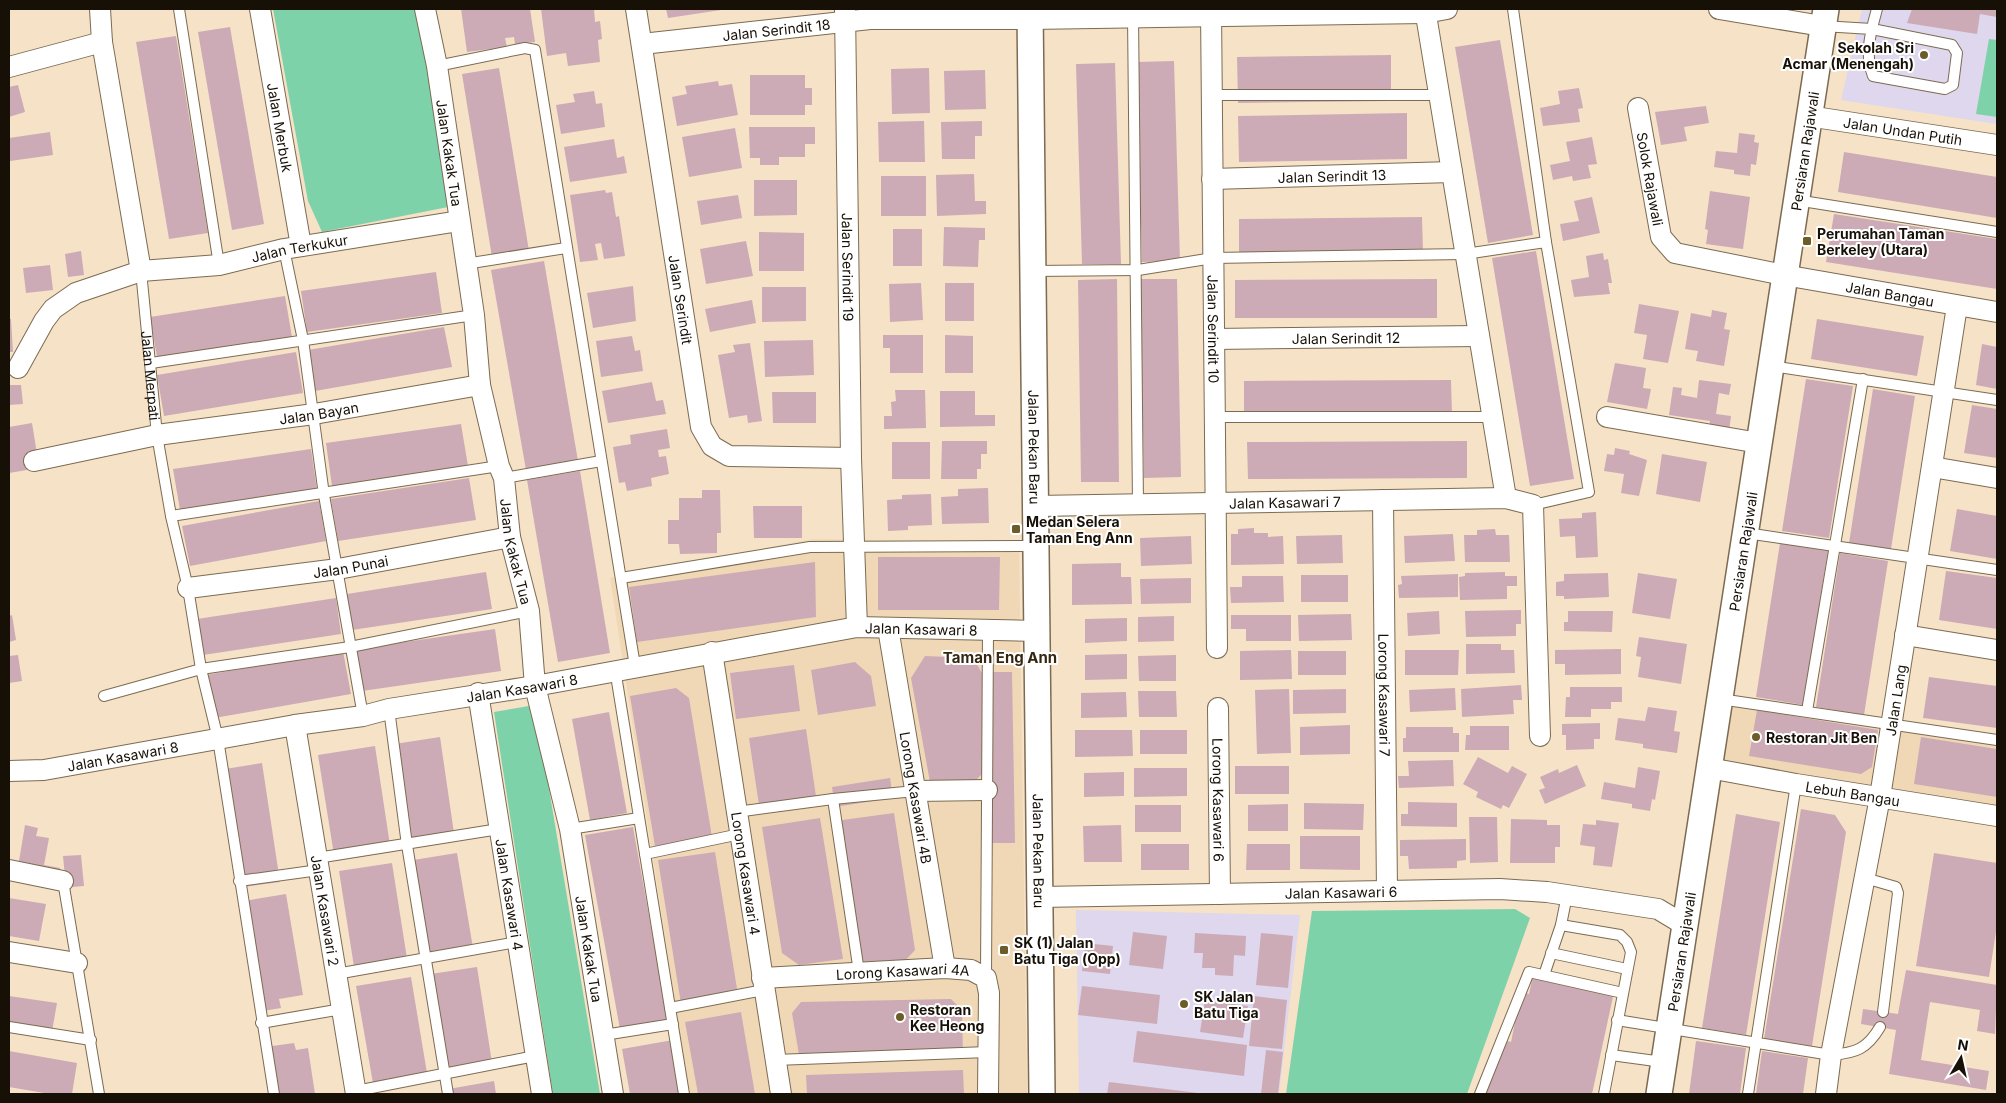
<svg xmlns="http://www.w3.org/2000/svg" width="2006" height="1103" font-family="Inter,sans-serif">
<style>
.built{fill:#f0d8b6}
.education{fill:#ded7ed}
.green{fill:#7ed2aa}
.building{fill:#ccabb6}
.lines{fill:none;stroke-linecap:round;stroke-linejoin:round}
.service-casing{stroke:#7c6b52;stroke-width:12}
.minor-casing{stroke:#7c6b52;stroke-width:22}
.tertiary-casing{stroke:#7c6b52;stroke-width:28}
.service{stroke:#fff;stroke-width:10}
.minor{stroke:#fff;stroke-width:20}
.tertiary{stroke:#fff;stroke-width:25}
.poi-dot{fill:#6b5c29;stroke:#fff;stroke-width:2}
.labels{text-anchor:middle;dominant-baseline:central;stroke-width:4;stroke-linejoin:round;paint-order:stroke}
.street-label{font-size:14px;fill:#171007;stroke:#fff}
.poi-label{font-size:14px;font-weight:bold;fill:#171007;stroke:#fff;text-anchor:start}
.neighbourhood-label{font-size:15px;font-weight:bold;fill:#352610;stroke:#fff}
</style>
<rect width="100%" height="100%" fill="#f6e2c7"/>
<path class="built" d="M813 539 1019 542 1027 1094H689L610 578Z
M1728 704 1997 745V808L1721 762Z"/>
<path class="education" d="M1862 9H1997V124L1841 100Z
M1076 910 1300 915 1279 1094H1079Z"/>
<path class="green" d="M273 9H422L448 207 322 232 308 201Z
M1989 39 1997 40V117L1976 114Z
M535 705 600 1094H553L494 712Z
M1515 909 1530 918 1467 1094H1286L1312 911Z"/>
<path class="building" d="M461 9H530L535 42 515 44 514 37 505 38 507 47 467 52Z
M541 9H594L595 22 600 21 602 39 598 40 600 62 568 66 566 53 547 56Z
M666 9H721V10L668 18Z
M1912 9H1997V17L1980 14 1977 34 1907 23Z
M230 27 264 224 232 230 198 32Z
M176 36 208 233 169 239 136 42Z
M1500 40 1533 235 1488 243 1455 47Z
M1391 55V101L1238 103 1237 57Z
M1174 61 1180 261 1142 262 1137 62Z
M1115 63 1121 264H1082L1076 64Z
M499 68 529 251 492 257 462 74Z
M929 68 930 113 892 114 891 69Z
M985 70 986 109 945 110 944 71Z
M750 75H805V88H812V105H805V115H750Z
M718 81 719 86 732 84 738 115 677 126 672 97 687 94 685 86Z
M18 85 25 112 9 117V87Z
M1579 88 1583 108 1578 109 1580 122 1543 126 1540 108 1560 104 1558 91Z
M594 91 596 104 602 103 605 127 561 134 556 105 575 102 573 94Z
M1706 106 1709 123 1684 127 1687 141 1661 145 1655 112Z
M1407 113V159L1239 162 1238 116Z
M924 121 925 162H879L878 122Z
M982 121V136H975V159H942L941 122Z
M749 127H815V144H805V157H779V165H760V158H750Z
M735 128 742 168 689 177 682 137Z
M50 132 53 155 10 161 9 138Z
M1739 133 1755 135 1754 142 1759 143 1756 165 1751 164 1750 176 1734 174V170L1714 167 1716 151 1737 153Z
M1592 137 1597 164 1588 165 1591 178 1573 181 1572 176 1553 180 1550 165 1570 161 1566 142Z
M614 139 617 158 624 156 627 173 570 182 564 147Z
M1844 152 1997 177V218L1838 192Z
M974 174 975 201H986V214L937 216 936 175Z
M881 176H926V216H881Z
M754 180H797V215L754 216Z
M605 190 606 193 612 192 616 217 619 216 625 256 604 259 601 243 595 244 598 260 580 262 570 195Z
M1710 191 1750 197 1743 249 1706 244 1708 230 1705 229Z
M738 195 742 218 701 225 697 201Z
M1592 197 1600 233 1563 241 1560 224 1579 221 1574 201Z
M1834 214 1997 239V289L1826 262Z
M1422 217 1423 253 1239 255V219Z
M944 227 985 228V240H979L978 267 943 266Z
M893 229H922V266H893Z
M759 232 804 233V271H759Z
M746 241 753 276 706 284 700 249Z
M81 251 84 275 68 277 65 254Z
M1536 251 1574 479 1530 486 1492 258Z
M1603 253 1604 260 1608 259 1612 283H1608L1610 294 1574 297 1571 280 1589 277 1586 256Z
M544 261 578 461 526 470 491 270Z
M50 265 53 290 26 293 23 268Z
M436 272 442 313 307 332 301 291Z
M1117 279 1119 482H1081L1078 280Z
M1140 279H1177L1181 477 1144 478Z
M1437 279V318H1235V280Z
M921 283 923 320 890 322 889 284Z
M945 283H974V321H945Z
M633 286 636 321 593 328 587 293Z
M762 287H806V321L762 322Z
M285 296 292 337 157 357 150 317Z
M752 300 756 323 710 332 705 309Z
M1639 304 1679 311 1668 363 1643 359 1647 335 1634 333Z
M1712 310 1727 313 1724 329 1730 330 1724 366 1696 361 1698 351 1685 349 1691 313 1711 317Z
M9 319H11L13 352H9Z
M1817 319 1924 336 1917 376 1811 359Z
M444 327 452 367 315 391 308 350Z
M883 335H923V373H890V348H883Z
M945 335 973 336V373H945Z
M632 336 635 351 640 350 643 371 601 377 596 341Z
M813 340 814 375 765 377 764 341Z
M750 343 762 421 748 423 747 415 729 418 718 355 735 352 733 345Z
M1982 344 1997 347V389L1976 385Z
M296 352 303 393 164 416 157 375Z
M1615 363 1646 368 1643 388 1651 389 1647 409 1607 402Z
M1806 379 1853 386 1829 538 1782 531Z
M1451 380 1452 415 1244 416V381Z
M1699 380 1731 384 1729 395 1719 393 1716 414 1731 416 1729 431 1709 428 1710 421 1669 415 1673 387 1682 388 1681 395 1697 398Z
M652 382 656 401 663 400 666 414 608 423 602 391Z
M9 385H21L23 404 9 405Z
M1873 389 1915 396 1891 549 1849 543Z
M895 390H925L926 428 884 429V416H892L891 402 896 401Z
M940 391H975V415H995V426L940 427Z
M772 392H816V423H773Z
M1972 405 1997 409V458L1964 453Z
M32 423 37 454 25 456 27 470 9 473V427Z
M461 424 468 466 332 486 326 443Z
M667 429 670 448 658 450 659 457 666 456 669 474 651 478 652 486 627 491 625 482 619 483 613 447 631 444 630 435Z
M942 441H987V454H981V469H977V479H941Z
M1467 441V478L1248 479 1247 442Z
M892 442H930V479H892Z
M1615 448 1630 451 1629 454 1647 460 1639 496 1621 493 1624 474 1604 471 1607 454 1614 455Z
M311 449 317 490 180 510 173 469Z
M1662 454 1707 462 1700 502 1656 494Z
M580 471 610 653 558 662 527 480Z
M469 478 476 520 338 541 331 499Z
M988 488 989 523 942 524 941 497 958 496V489Z
M702 490H720L721 533H717V553L680 554 679 544H668V520H679V498H702Z
M931 494 932 525 908 526V530L888 531 887 500 902 499V495Z
M319 501 326 541 190 566 182 526Z
M753 506H802V538H754Z
M1957 509 1997 516V559L1950 551Z
M1596 512 1598 557 1576 558 1575 536 1560 537 1559 519 1582 518V513Z
M1254 528V533H1268V537L1283 536 1284 564 1231 565V534H1238V529Z
M1495 529 1496 535H1509L1510 562H1465L1464 535H1477V530Z
M1453 534 1455 561 1405 563 1404 536Z
M1342 535 1343 563 1297 564 1296 536Z
M1191 536 1192 564 1141 566 1140 538Z
M1780 543 1828 551 1803 705 1756 697Z
M1840 553 1888 561 1864 715 1816 707Z
M878 557H1000L999 610H878Z
M815 562 816 617 637 642 629 587Z
M1121 563V577H1131L1132 604 1072 605V564Z
M1946 571 1997 578V629L1939 620Z
M486 572 492 609 352 630 347 594Z
M1505 572V576H1517V586H1507V599L1460 600 1459 577 1465 576V573Z
M1608 573 1609 597 1564 599V596H1556V582L1564 581V574Z
M1638 573 1677 579 1670 619 1632 613Z
M1458 574V597L1399 598 1398 585 1402 584 1401 576Z
M1301 575H1348V602H1301Z
M1242 576H1283L1284 602 1231 603 1230 587H1242Z
M1191 578V603L1141 604 1140 579Z
M336 598 341 634 203 655 197 619Z
M1521 610V624H1516V636L1466 637 1465 611Z
M1439 611 1440 634 1408 636 1407 613Z
M1568 611H1613L1612 632 1564 631V622H1568Z
M1351 614 1352 640 1299 641 1298 615Z
M12 615 16 640 9 642V616Z
M1231 615H1291V641H1246V629H1231Z
M1174 616V641L1138 642V617Z
M1127 618V641L1085 643V619Z
M495 629 501 671 362 691 356 649Z
M1639 637 1687 644 1681 684 1638 677 1641 657 1636 656Z
M1466 644H1501V650H1514L1515 673 1466 674Z
M1621 649V674L1565 675V664H1555V650Z
M1291 650 1292 679 1240 680V651Z
M1405 650H1459L1458 675H1405Z
M343 651 351 694 214 718 206 675Z
M1298 651H1346V675H1298Z
M1127 654V679L1085 680V655Z
M18 655 22 681 9 683V656Z
M1176 655V681H1139L1138 656Z
M925 656 973 658 982 673 987 769 972 784 930 782 911 678Z
M855 662 871 676 876 706 818 715 811 670Z
M794 665 800 711 736 719 730 673Z
M989 672H1012L1015 843H992Z
M1929 677 1997 686V728L1923 718Z
M1521 685 1522 700H1513L1514 714 1462 717 1461 689Z
M1570 687H1622V702H1611V709H1591V717H1565L1566 697H1570Z
M676 688 689 698 712 837 655 846 630 696Z
M1455 688 1456 710 1410 712 1409 690Z
M1289 689 1291 753 1257 754 1255 690Z
M1346 689V713L1293 714V690Z
M1138 691H1176L1177 717H1139Z
M1126 692 1127 717 1081 718V693Z
M1648 707 1677 711 1674 731 1680 732 1677 753 1643 748V744L1615 740 1618 718 1645 721Z
M1757 710 1878 730 1872 767 1861 774 1749 756Z
M609 712 627 813 590 820 572 719Z
M1600 723V739H1594V749L1566 750V735H1562V724Z
M1350 725V754L1300 755V727Z
M1470 726H1509V750H1465L1466 735H1470Z
M1406 727H1453V733H1459V752H1403V738H1406Z
M806 729 817 803 760 812 749 738Z
M1075 730H1132L1133 756 1075 757Z
M1140 730H1187V754H1140Z
M440 737 455 840 403 848 388 745Z
M1921 737 1997 749V797L1914 784Z
M375 746 391 852 335 861 318 755Z
M1478 757 1508 773 1512 766 1527 774 1509 808 1503 805 1501 809 1476 797 1478 792 1463 784Z
M1453 760 1454 786 1399 788 1398 776H1409L1408 761Z
M262 763 280 882 236 888 219 770Z
M1577 765 1586 786 1545 804 1539 790 1545 788 1540 777 1558 769 1559 773Z
M1235 766H1289V794H1235Z
M1638 767 1660 771 1655 800 1652 799 1650 811 1632 808V804L1601 799 1604 782 1635 788Z
M1134 768H1187V796L1134 797Z
M1124 772V796L1084 797V773Z
M890 778 893 798 835 807 832 787Z
M1408 802 1457 803V827L1401 826V814H1408Z
M1304 803 1364 804 1363 830 1304 829Z
M1288 804V831H1248V805Z
M1135 805H1181V832H1135Z
M1801 809 1835 815 1846 832 1812 1046 1764 1039Z
M894 813 915 950 902 964 856 966 835 821Z
M1736 814 1780 822 1746 1035 1702 1028Z
M1469 817H1497L1498 862 1470 863Z
M820 818 843 959 799 965 782 953 762 827Z
M1511 819 1547 820V825H1560V847H1555V863H1510Z
M1596 820 1619 823 1612 867 1593 865 1595 847 1580 845 1583 824 1596 825Z
M25 825 38 828 36 836 49 838 44 865 60 868 57 886 17 873Z
M1121 825 1122 862H1084L1083 826Z
M633 827 669 1027 621 1035 585 835Z
M1300 836H1360V870L1300 869Z
M1466 839V860L1457 861V868L1409 869 1408 856H1400V840Z
M1141 844H1189V870H1141Z
M1247 844H1290V870H1246Z
M715 852 738 995 681 1004 658 860Z
M457 853 474 954 423 962 407 861Z
M1934 853 1997 863V925L1989 977 1916 966Z
M81 855 84 886 62 888 65 877 63 856Z
M392 863 408 965 355 973 339 871Z
M286 894 303 995 279 999 281 1008 257 1012 238 902Z
M9 898 46 904 39 941 9 936Z
M1133 932 1167 936 1163 969 1129 965Z
M1195 933 1246 936 1245 956 1234 955 1233 976 1215 975V968H1202L1203 953H1194Z
M1261 933 1293 936 1288 988 1256 985Z
M1085 943 1113 946 1110 974 1082 971Z
M477 967 493 1069 440 1077 424 975Z
M1906 970 1997 985 1995 1034 1977 1031 1980 1010 1930 1002 1921 1060 1989 1071 1986 1090 1889 1074 1896 1030 1861 1024 1863 1009 1898 1014Z
M1533 975 1614 992 1592 1094H1484L1496 1038 1511 1042 1521 992 1529 994Z
M411 977 428 1079 374 1089 356 986Z
M1082 986 1160 995 1157 1024 1078 1015Z
M9 996 57 1003 51 1037 9 1030Z
M1254 996 1287 1000 1282 1049 1249 1046Z
M951 999 962 1010 963 1057 800 1061 792 1013 801 1002Z
M1205 1000 1248 1006 1243 1038 1200 1032Z
M741 1012 755 1094H698L685 1022Z
M1137 1031 1247 1045 1244 1076 1133 1062Z
M673 1040 684 1094H630L622 1049Z
M1696 1041 1746 1048 1740 1094H1689Z
M294 1043 296 1050 308 1048 315 1094H273L265 1047Z
M1266 1050 1283 1052 1278 1094H1261Z
M9 1051 77 1063 72 1094H50L9 1087Z
M1762 1051 1808 1058 1803 1094H1756Z
M963 1070 964 1094H807L806 1075Z
M494 1081 496 1094H443V1090Z
M1109 1082 1198 1093V1094H1107Z"/>
<g class="lines">
<defs>
<g id="service">
<path d="M179 9 219 265"/>
<path d="M1513 9 1546 242 1589 492 1533 505"/>
<path d="M1133 15 1138 504"/>
<path d="M1822 26 1872 29 1952 45 1957 53 1953 85 1945 89 1873 76C1864 54 1871 31 1877 9"/>
<path d="M437 66 525 48 535 50 635 666"/>
<path d="M1211 95H1439"/>
<path d="M1796 200 1997 232"/>
<path d="M284 249 303 340 324 495 363 716"/>
<path d="M465 264 566 248"/>
<path id="s1" d="M141 271 157 435 171 516 188 588 201 669 218 739 274 1094"/>
<path d="M1033 271 1138 270 1213 258 1465 254 1546 242"/>
<path d="M151 363 474 315"/>
<path d="M1771 366 1997 400"/>
<path d="M1215 417H1492"/>
<path d="M504 478 601 461"/>
<path d="M171 516 499 466"/>
<path d="M1746 533 1997 570"/>
<path d="M621 578 810 547 1036 546"/>
<path d="M615 669 684 1094"/>
<path d="M104 696 201 669 350 647 529 611"/>
<path d="M1720 699 1997 740"/>
<path d="M389 709 407 845 448 1094"/>
<path d="M1807 711 1863 379"/>
<path d="M833 799 859 972"/>
<path d="M736 812 833 799 915 791"/>
<path d="M570 829 639 818"/>
<path d="M645 854 740 834"/>
<path d="M317 858 499 829"/>
<path d="M1865 878 1896 887 1898 893 1883 1012"/>
<path d="M63 881 99 1094"/>
<path d="M239 881 319 870"/>
<path d="M1561 925 1620 935 1627 942 1631 952 1604 1094"/>
<path d="M1551 953 1627 969"/>
<path d="M336 974 517 942"/>
<path d="M1544 975 1561 925 1567 895"/>
<path d="M986 978 988 630"/>
<path d="M670 1008 764 990"/>
<path d="M1617 1020 1831 1055C1856 1053 1867 1049 1880 1027"/>
<path d="M261 1023 342 1009"/>
<path d="M9 1027 91 1040"/>
<path d="M604 1035 673 1024"/>
<path d="M1611 1055 1663 1062"/>
<path d="M775 1060 988 1052"/>
<path d="M356 1091 535 1056"/>
<path d="M1480 1094 1529 972 1623 993"/>
<path d="M1748 1094 1796 784"/>
</g>
<g id="minor">
<path d="M100 9 102 42 141 271"/>
<path id="s2" d="M260 9 301 246"/>
<path id="s3" d="M425 9 437 66 474 315 480 385 499 466 504 478 510 537 529 611 535 686 570 829 613 1094"/>
<path id="s4" d="M636 9 701 427 712 446 729 456 851 458"/>
<path id="s5" d="M845 9 851 458 857 627"/>
<path id="s6" d="M1211 9 1217 648"/>
<path d="M1425 9 1506 498"/>
<path d="M1719 9 1822 26"/>
<path id="s7" d="M642 44 870 19H1031L1425 13 1447 9"/>
<path d="M9 67 102 42"/>
<path id="s8" d="M1638 108 1661 237 1675 253 1784 275 1997 312"/>
<path id="s9" d="M1808 116 1997 145"/>
<path id="s10" d="M1212 179 1452 172"/>
<path id="s11" d="M1214 339 1479 336"/>
<path id="s12" d="M18 368 44 321 53 309 76 293 141 271 219 265 284 249 459 221"/>
<path d="M1607 417 1759 443"/>
<path id="s13" d="M34 461 157 435 314 414 480 385"/>
<path d="M1932 467 1997 478"/>
<path id="s14" d="M1383 500 1387 891"/>
<path id="s15" d="M1036 506 1506 498 1533 505 1540 736"/>
<path id="s16" d="M188 588 338 569 510 537"/>
<path id="s17" d="M888 628 945 968"/>
<path d="M1905 635 1997 650"/>
<path id="s18" d="M712 652 781 1094"/>
<path id="s19" d="M478 693 542 1094"/>
<path id="s20" d="M1218 708 1220 894"/>
<path id="s21" d="M295 725 356 1094"/>
<path id="s22" d="M1709 768 1796 784 1997 816"/>
<path id="s23" d="M9 771 44 770 295 725 363 716 389 709 535 686 857 627 1037 631"/>
<path d="M915 791 987 790"/>
<path d="M9 870 63 881"/>
<path id="s24" d="M1040 897 1500 889 1547 892 1658 909 1678 921 1685 929"/>
<path d="M9 952 77 963"/>
<path id="s25" d="M762 978 945 968 971 970 986 978 989 993 988 1094"/>
<path id="s26" d="M1826 1094 1831 1055 1880 797 1957 306"/>
</g>
<g id="tertiary">
<path id="s27" d="M1030 9 1042 1094"/>
<path id="s28" d="M1659 1094 1826 9"/>
</g>
</defs>
<use href="#service" class="service-casing"/>
<use href="#minor" class="minor-casing"/>
<use href="#tertiary" class="tertiary-casing"/>
<use href="#service" class="service"/>
<use href="#minor" class="minor"/>
<use href="#tertiary" class="tertiary"/>
</g>
<g class="poi-dot">
<circle cx="1924" cy="55" r="5"/>
<rect x="1802" y="236" width="10" height="10" rx="2.5"/>
<rect x="1011" y="524" width="10" height="10" rx="2.5"/>
<circle cx="1756" cy="737" r="5"/>
<rect x="999" y="945" width="10" height="10" rx="2.5"/>
<circle cx="1184" cy="1004" r="5"/>
<circle cx="900" cy="1017" r="5"/>
</g>
<g class="labels">
<g class="street-label">
<text stroke="none"><textPath href="#s7" startOffset="135">Jalan Serindit 18</textPath></text>
<text stroke="none"><textPath href="#s2" startOffset="120">Jalan Merbuk</textPath></text>
<text stroke="none"><textPath href="#s9" startOffset="96">Jalan Undan Putih</textPath></text>
<text stroke="none"><textPath href="#s28" startOffset="954">Persiaran Rajawali</textPath></text>
<text stroke="none"><textPath href="#s3" startOffset="146">Jalan Kakak Tua</textPath></text>
<text stroke="none"><textPath href="#s10" startOffset="120">Jalan Serindit 13</textPath></text>
<text stroke="none"><textPath href="#s8" startOffset="72">Solok Rajawali</textPath></text>
<text stroke="none"><textPath href="#s12" startOffset="326">Jalan Terkukur</textPath></text>
<text stroke="none"><textPath href="#s5" startOffset="258">Jalan Serindit 19</textPath></text>
<text stroke="none"><textPath href="#s8" startOffset="371">Jalan Bangau</textPath></text>
<text stroke="none"><textPath href="#s4" startOffset="294">Jalan Serindit</textPath></text>
<text stroke="none"><textPath href="#s6" startOffset="320">Jalan Serindit 10</textPath></text>
<text stroke="none"><textPath href="#s11" startOffset="132">Jalan Serindit 12</textPath></text>
<text stroke="none"><textPath href="#s1" startOffset="105">Jalan Merpati</textPath></text>
<text stroke="none"><textPath href="#s13" startOffset="289">Jalan Bayan</textPath></text>
<text stroke="none"><textPath href="#s27" startOffset="438">Jalan Pekan Baru</textPath></text>
<text stroke="none"><textPath href="#s15" startOffset="249">Jalan Kasawari 7</textPath></text>
<text stroke="none"><textPath href="#s28" startOffset="549">Persiaran Rajawali</textPath></text>
<text stroke="none"><textPath href="#s3" startOffset="551">Jalan Kakak Tua</textPath></text>
<text stroke="none"><textPath href="#s16" startOffset="164">Jalan Punai</textPath></text>
<text stroke="none"><textPath href="#s23" startOffset="925">Jalan Kasawari 8</textPath></text>
<text stroke="none"><textPath href="#s23" startOffset="520">Jalan Kasawari 8</textPath></text>
<text stroke="none"><textPath href="#s14" startOffset="195">Lorong Kasawari 7</textPath></text>
<text stroke="none"><textPath href="#s26" startOffset="400">Jalan Lang</textPath></text>
<text stroke="none"><textPath href="#s23" startOffset="115">Jalan Kasawari 8</textPath></text>
<text stroke="none"><textPath href="#s22" startOffset="146">Lebuh Bangau</textPath></text>
<text stroke="none"><textPath href="#s17" startOffset="172">Lorong Kasawari 4B</textPath></text>
<text stroke="none"><textPath href="#s20" startOffset="92">Lorong Kasawari 6</textPath></text>
<text stroke="none"><textPath href="#s27" startOffset="842">Jalan Pekan Baru</textPath></text>
<text stroke="none"><textPath href="#s18" startOffset="224">Lorong Kasawari 4</textPath></text>
<text stroke="none"><textPath href="#s24" startOffset="301">Jalan Kasawari 6</textPath></text>
<text stroke="none"><textPath href="#s19" startOffset="204">Jalan Kasawari 4</textPath></text>
<text stroke="none"><textPath href="#s21" startOffset="188">Jalan Kasawari 2</textPath></text>
<text stroke="none"><textPath href="#s3" startOffset="956">Jalan Kakak Tua</textPath></text>
<text stroke="none"><textPath href="#s28" startOffset="144">Persiaran Rajawali</textPath></text>
<text stroke="none"><textPath href="#s25" startOffset="141">Lorong Kasawari 4A</textPath></text>
</g>
<g class="poi-label">
<text x="1914" y="47" text-anchor="end">Sekolah Sri<tspan x="1914" dy="16">Acmar (Menengah)</tspan></text>
<text x="1817" y="233">Perumahan Taman<tspan x="1817" dy="16">Berkeley (Utara)</tspan></text>
<text x="1026" y="521">Medan Selera<tspan x="1026" dy="16">Taman Eng Ann</tspan></text>
<text x="1766" y="737">Restoran Jit Ben</text>
<text x="1014" y="942">SK (1) Jalan<tspan x="1014" dy="16">Batu Tiga (Opp)</tspan></text>
<text x="1194" y="996">SK Jalan<tspan x="1194" dy="16">Batu Tiga</tspan></text>
<text x="910" y="1009">Restoran<tspan x="910" dy="16">Kee Heong</tspan></text>
</g>
<g class="neighbourhood-label">
<text x="1000" y="657">Taman Eng Ann</text>
</g>
</g>
<rect width="2006" height="1103" fill="none" stroke="#171007" stroke-width="20"/>
<g transform="translate(1961 1058) rotate(9)" stroke="#ffffff" stroke-width="4" paint-order="stroke">
<path d="M0-4L9 19L0 12L-9 19Z" fill="#171007"/>
<text y="-8" font-size="14" font-weight="bold" text-anchor="middle" fill="#171007">N</text>
</g>
</svg>
